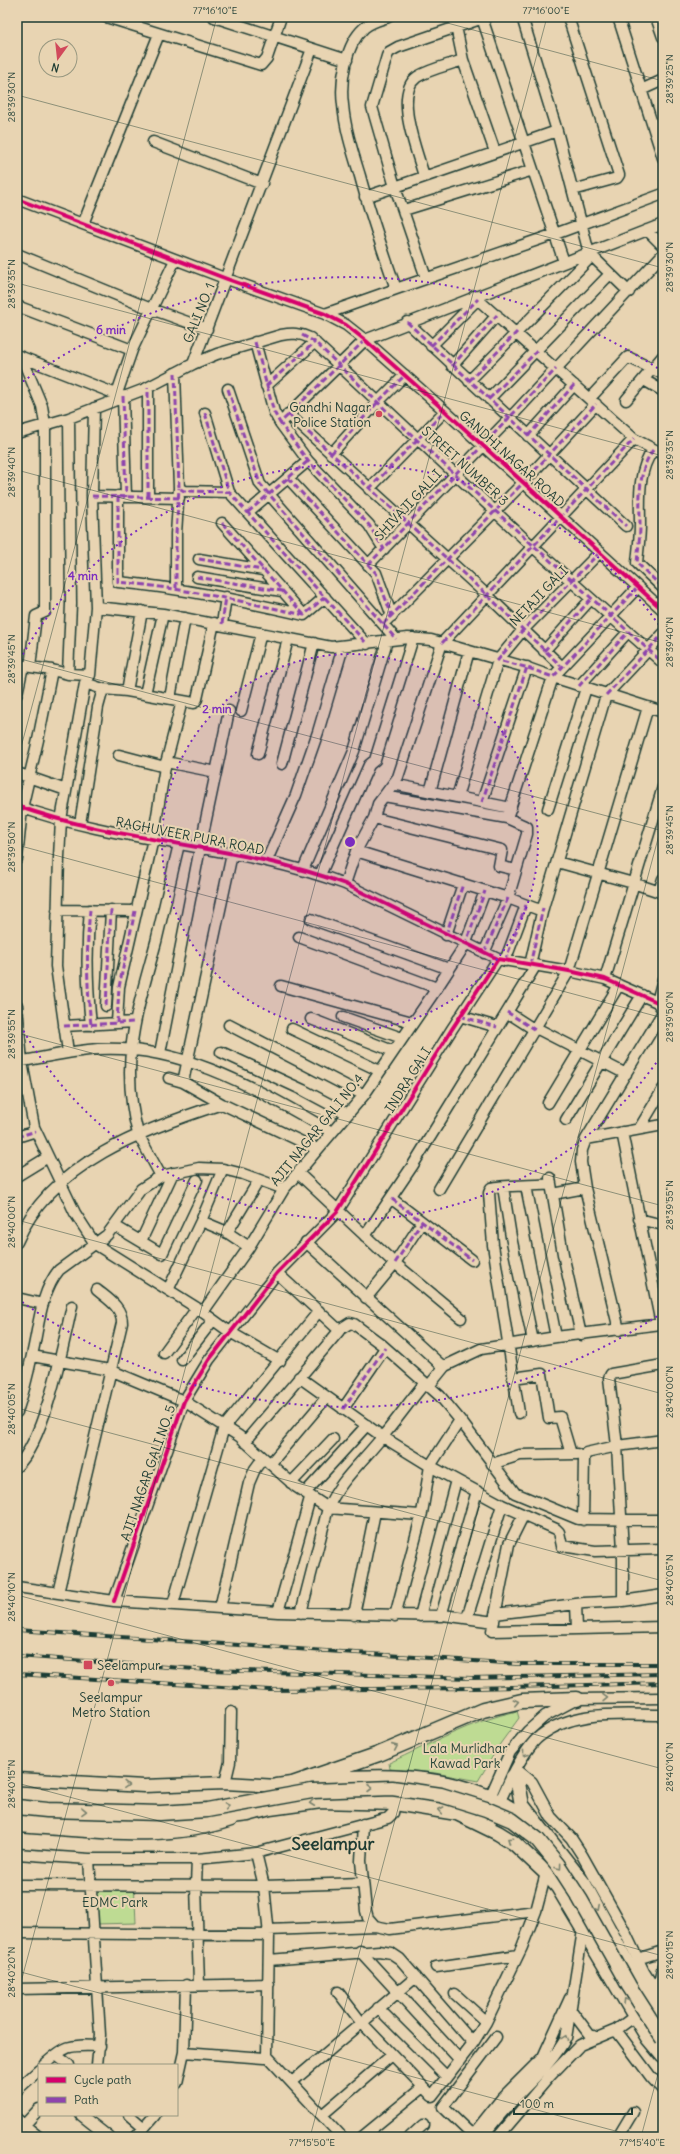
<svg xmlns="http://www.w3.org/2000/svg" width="680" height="2154" font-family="Delius,sans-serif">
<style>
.green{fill:#bedb93;stroke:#6e8c64}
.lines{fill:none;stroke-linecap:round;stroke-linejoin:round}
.minor-casing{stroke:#1f3d34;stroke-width:13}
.major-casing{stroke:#1f3d34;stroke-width:15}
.highway-casing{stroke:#1f3d34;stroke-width:17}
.minor{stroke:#e8d4b2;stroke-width:10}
.major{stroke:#e8d4b2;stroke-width:12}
.highway{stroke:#e8d4b2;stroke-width:14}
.rail-casing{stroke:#1f3d34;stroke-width:4}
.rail{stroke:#e8d4b2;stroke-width:2.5;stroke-dasharray:8;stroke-linecap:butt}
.highway-bridge-casing{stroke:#1f3d34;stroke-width:17;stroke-linecap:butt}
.highway-bridge{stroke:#e8d4b2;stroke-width:14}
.quiet{stroke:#8e44ad;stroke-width:3;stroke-dasharray:6 3;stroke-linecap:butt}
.cycleway-casing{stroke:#e8d4b2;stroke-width:6}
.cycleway{stroke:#d6006c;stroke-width:4}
.oneway{stroke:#79816d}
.ticks{fill:none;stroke:#1f3d34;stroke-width:1;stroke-opacity:0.45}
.ring{fill:none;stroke:#7b2cbf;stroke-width:2;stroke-dasharray:2 4}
.poi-dot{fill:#d1495b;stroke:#e8d4b2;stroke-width:1.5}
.labels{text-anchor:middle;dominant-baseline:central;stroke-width:4;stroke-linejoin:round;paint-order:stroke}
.street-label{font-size:13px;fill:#1f3d34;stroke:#e8d4b2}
.poi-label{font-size:13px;fill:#1f3d34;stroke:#e8d4b2;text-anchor:end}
.park-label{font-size:13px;fill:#274539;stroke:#e8d4b2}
.district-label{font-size:17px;font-weight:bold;fill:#1f3d34;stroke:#e8d4b2}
.centre{fill:#7b2cbf;stroke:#e8d4b2;stroke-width:2}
.ring-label{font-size:12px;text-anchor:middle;font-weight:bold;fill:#7b2cbf;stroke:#e8d4b2;stroke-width:4;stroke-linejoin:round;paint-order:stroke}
.neatline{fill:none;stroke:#1f3d34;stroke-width:1.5}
.ticks-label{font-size:10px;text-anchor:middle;fill:#1f3d34}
</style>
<rect width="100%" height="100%" fill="#e8d4b2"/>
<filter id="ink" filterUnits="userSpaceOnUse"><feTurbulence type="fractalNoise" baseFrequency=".025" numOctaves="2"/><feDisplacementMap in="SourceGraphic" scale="8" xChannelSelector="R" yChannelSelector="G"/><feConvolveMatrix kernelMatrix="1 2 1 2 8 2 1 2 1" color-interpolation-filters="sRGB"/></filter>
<g filter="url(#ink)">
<path class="green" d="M517 1711 519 1718 500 1744 478 1781 435 1773 390 1769 389 1763C430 1744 472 1721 517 1711Z
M134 1880 136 1923 96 1924 93 1882Z"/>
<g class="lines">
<defs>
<path id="minor" d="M106 17 261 65 267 58 281 17
M214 17 347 60
M454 17 463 60 495 152
M486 17 398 47 389 52 387 56 372 107 395 187 557 131
M522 17 557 131 589 253 629 292
M568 17 619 175 617 178 573 190
M618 17 663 158
M656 17 663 37
M482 18 564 262
M641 90 663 80
M153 142 262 184
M424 176C418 154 393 94 417 77 430 69 449 65 463 60
M365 197 395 187 426 278
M17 199 227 279 325 314 346 325 365 340 445 411 663 610
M404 210 533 170
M83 224 159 34
M647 230 663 246
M17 254 151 309 207 329
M396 289 555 234 663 194
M474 296 634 439 663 454
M17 306 132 350
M325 314 396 289C383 251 370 214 360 176 353 153 345 129 343 105 340 82 345 45 364 28 370 22 379 20 388 17
M407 322 626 526
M255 342 274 412 280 423
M431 346 478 299
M19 356 116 394
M22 358 42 406 45 424V612L36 616 30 667
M193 364 217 354 281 335C292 333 300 333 310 338L532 546 663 663
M452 366 497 315
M175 373 179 488 184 491 229 492
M644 380 663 391
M469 381 592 256
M266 386 315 342
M228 389 260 484 396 639
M123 396 126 497
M590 398 628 357 663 374
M115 399 132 350 175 260
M489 399 610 274
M626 400 663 356
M205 413 229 492 367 644
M288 414 487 595 561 666
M17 433 69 418 145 389 193 364 312 49
M528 436 574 385
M653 450C637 472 640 500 640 525 640 538 638 551 637 563L663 588
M331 454 377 403 405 375
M288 478 376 573 392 616
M369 489 445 411
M92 496 179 498
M118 496V582C182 588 242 601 304 615L325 597
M148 497V388
M248 512 308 461
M222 523 304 615
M384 549 369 525 308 461 280 423 365 340 663 224
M199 559 263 570
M368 565 510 418 663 254
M197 577 282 591
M176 588V534L179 488
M96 607 163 614 331 647 408 638 431 640 525 667 553 677 638 587
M222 624 226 597
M383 624 523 483 596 404
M544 651 591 599
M17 665 52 670 38 740 22 808 17 859
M52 670 68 674 90 675
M68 674 71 604 69 418
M85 683 90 675 96 607 92 496 94 408
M579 686 628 632
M127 691 142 611
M17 694 23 666
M145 694 163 614
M170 698 185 618
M241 711 261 633
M258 754 288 639
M166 762 216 772
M282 764 314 643
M165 767 182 701
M17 773 66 790
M393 784 511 808
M430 792 469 651
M384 796 398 777 442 643 634 439
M457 797 498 660 522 631 600 552
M482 802 527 667
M17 806C123 844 239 844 345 884L498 959 569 971 605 979 657 1002 663 1010
M548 809 586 688
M374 818 502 850 499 866 516 870
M507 818 553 677 663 712
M80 824 98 707 103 689
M356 851 374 818 378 804 384 796 507 818 527 827V834L508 898 484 953
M267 860 296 795 318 732 343 647
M557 862 633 883 663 893
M303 870 354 751 387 641
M320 875 369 765 375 760 413 638
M345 884 356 851 508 898 537 909 543 908 606 695 663 634
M659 892 663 879
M57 910 135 911
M90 910C86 949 87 986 91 1025
M311 919 449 969
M446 935 463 884
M299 937 437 988
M505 961 526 905
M530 965 543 908
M605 979 663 787
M281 986 412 1022
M657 1002 663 979
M17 1005 22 1062 34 1127 75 1213 95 1244 197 1308 230 1332 280 1361
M106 1006 111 910
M507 1012 535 1030
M460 1016 497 1027
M343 1017 402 1038
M311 1019 393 1051
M117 1023 119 987 153 839 165 767 119 755
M229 1025 364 1095
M64 1026 135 1022
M536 1028 626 1074
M292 1029 380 1071
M68 1052 56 966 59 857 61 820 85 683 103 689 127 691 194 703 197 699 214 623
M221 1052 303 1090 348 1114
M160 1053 200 848 229 711
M17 1062C44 1058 70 1051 98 1049 185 1044 259 1091 332 1132
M169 1078 183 1082 222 1104 317 1149
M183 1082 232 854
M548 1103 619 985
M566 1120 642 995
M639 1129 663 1089
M17 1137 36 1131
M586 1139 663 1125
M298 1173 390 1259 461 1318
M17 1176 48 1157
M161 1176 138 1134C119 1061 137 1012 156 942 164 909 171 877 179 844
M550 1178 563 1254 581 1335
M526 1186 556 1337
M503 1187 511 1237 533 1341
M439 1189 569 971 648 707
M553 1194 585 1188
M392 1199 472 1260
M639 1219 663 1225
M201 1221 225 1231 249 1247
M115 1226 162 1254 197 1180
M227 1233 259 1180
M365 1236 413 1165 536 965
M141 1241 173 1173
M17 1242C50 1163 146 1128 222 1104
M306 1242 440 1364 445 1366
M277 1273 339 1330 350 1323 354 1324 381 1344 440 1396 460 1420 515 1493 578 1519 663 1520
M168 1290 201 1221 223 1169
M17 1298 43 1304
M366 1298 395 1263 422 1222
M203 1312 249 1247 284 1189 364 1095 437 988 465 945 485 891
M619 1330 585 1188 581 1162 582 1150 586 1139 663 1012
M164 1353 197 1308
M32 1356 110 1370 184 1401 239 1436 295 1486 328 1508 420 1515
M182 1360 213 1320
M299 1377 383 1437 430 1466 502 1505 556 1529 559 1532 562 1546 595 1551 663 1549
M513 1378 542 1374 549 1418 560 1417 571 1454
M428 1387 445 1366 481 1349 556 1337 661 1324 622 1132
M343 1409 385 1348
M17 1412C23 1394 28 1374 32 1355 39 1327 40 1293 59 1270L107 1235 141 1189 161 1176 199 1168 223 1169 243 1174 284 1189
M519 1413 493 1245 489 1193 491 1188C497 1185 539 1186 551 1184
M245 1442 339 1331
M270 1464 326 1398
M492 1464 520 1455 577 1454
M17 1466C45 1440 63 1345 72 1306
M291 1483 333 1439
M305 1493 367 1425
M523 1516 509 1544 492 1631 663 1627
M583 1520 584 1458 586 1453 617 1446 663 1440
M17 1587 114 1601 278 1612 441 1616 477 1491
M58 1593 122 1323C122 1307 108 1299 97 1290
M114 1601 184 1401 209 1360 277 1273 337 1212 452 1029 498 959
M623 1601V1550L617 1446 609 1378 611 1374 663 1365
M173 1604 224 1427 319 1311
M576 1604 577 1629
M220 1608 249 1483 255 1469 263 1458
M278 1612 310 1498
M301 1613 328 1508C339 1482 360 1464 378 1442 394 1424 408 1403 424 1384
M495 1614 584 1603 623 1601 663 1595
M354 1615 375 1512
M443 1615 494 1622
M395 1616 422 1513 430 1466 460 1420
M420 1616 456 1480
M467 1618 502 1505
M516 1769 532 1782 551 1817 571 1838 582 1855 622 1926 644 1972 663 2002
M225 1783 230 1762 231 1712
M363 1824 361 1861 366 1911 368 1918 375 1926
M478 1824 510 1752 528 1731 545 1716 577 1699 663 1698
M488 1828C498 1805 521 1750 540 1736 574 1709 622 1715 663 1715
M256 1853 388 1818 393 1813 395 1803
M17 1854 89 1859H197L256 1853 264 1886 269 1935 267 2056 264 2058 184 2052
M89 1859 100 2035 97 2065
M197 1859 196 1885 199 1985
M17 1885 264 1886 363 1883
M268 1930 375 1926 390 1929 536 1911
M17 1933 269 1935
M360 1951 460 2060
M637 1959 663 1951
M269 1960 379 1951 391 1953 400 1959 473 2043
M436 1967 518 1955
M17 1989 269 1984
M338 1992 361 2022 432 2096 473 2043 486 2022 522 1947 536 1911 546 1873
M657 1993 663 1965
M455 1994 486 2022
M378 2008 446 2076
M571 2010 589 2034 597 2038
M616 2030 651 2077 663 2090
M56 2055 69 2065
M267 2056 342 2137
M44 2065C67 2044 69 2045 100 2046
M292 2082 416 1977
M177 2083 184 2052 186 1985
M17 2090 39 2070
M81 2115 109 2137
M129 2115 144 2128
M322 2115 392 2055
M17 2119 39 2137
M17 2133 39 2109
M472 2135 443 2107 496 2037
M136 2137 155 2115
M362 2137 423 2087
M410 2137 423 2125
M471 2137 502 2098 543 2057 570 1998
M482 2137C490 2127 499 2116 508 2106 528 2083 551 2065 566 2038L583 1930
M498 2137 550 2076 580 2045 616 2030 635 2016
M618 2137 633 2112"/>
<path id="major" d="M17 1779 144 1786 225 1783 277 1786
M17 1826C87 1830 164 1843 231 1820"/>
<path id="highway" d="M513 1777 518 1783 522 1805 584 1884 627 1963 663 2022
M292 1784 379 1754 483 1710 522 1701 577 1699
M277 1786C358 1774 459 1766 527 1820
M17 1816 115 1824 174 1823 248 1814 270 1808 321 1801 395 1803 457 1813 498 1833 514 1843 546 1873 558 1887 648 2038 663 2056"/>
</defs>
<use href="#minor" class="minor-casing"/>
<use href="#major" class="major-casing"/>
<use href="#highway" class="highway-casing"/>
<use href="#minor" class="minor"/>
<use href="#major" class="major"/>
<use href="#highway" class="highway"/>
<defs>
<path id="rail" d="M17 1630 519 1664H663
M17 1656 209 1670 471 1678 663 1674
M17 1674 270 1690 473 1688 663 1683"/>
</defs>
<use href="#rail" class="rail-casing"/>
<use href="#rail" class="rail"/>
<defs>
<path id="highway-bridge" d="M17 1807 47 1810 160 1813 207 1810 312 1791 392 1788 441 1795 486 1809 512 1820 537 1839 558 1865 580 1899 629 1986 663 2039"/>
</defs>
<use href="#highway-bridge" class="highway-bridge-casing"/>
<use href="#highway-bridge" class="highway-bridge"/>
<path class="quiet" d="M407 322 626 526
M302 335 315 342 416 439 663 663
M365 340 280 423 308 461 369 525 384 549
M255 342 274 412 280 423
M431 346 478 299
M452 366 497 315
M175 373 179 488 184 491 229 492
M469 381 517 332
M266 386 315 342
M228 389 260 484 396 639
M123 396 126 497
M489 399 537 351
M205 413 229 492 367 644
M288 414 487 595 561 666
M528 436 574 385
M653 450C637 472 640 500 640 525 640 538 638 551 637 563L663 588
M331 454 377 403 405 375
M288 478 376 573 392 616
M369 489 445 411
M92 496 179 498
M118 496V582C182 588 242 601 304 615L325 597
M148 497V388
M248 512 308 461
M222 523 304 615
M600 552 522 631 498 660 525 667 553 677 638 587
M199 559 263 570
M368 565 556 369
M197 577 282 591
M176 588V534L179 488
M222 624 226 597
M383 624 523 483 596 404
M442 643 634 439
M544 651 591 599
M579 686 628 632
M606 695 663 634
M482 802 527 667
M90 910C86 949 87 986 91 1025
M446 935 463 884
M465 945 485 891
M484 953 508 898
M505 961 526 905
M530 965 543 908
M660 990 663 991
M106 1006 111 910
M507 1012 535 1030
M460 1016 497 1027
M117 1023 119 987 135 911
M64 1026 135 1022
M17 1137 36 1131
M392 1199 472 1260
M395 1263 422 1222
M343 1409 385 1348"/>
<defs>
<path id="cycleway" d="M17 199 227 279 325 314 346 325 365 340 445 411 663 610
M17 806C123 844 239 844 345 884L498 959 569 971 605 979 657 1002 663 1010
M114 1601 184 1401 209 1360 277 1273 337 1212 452 1029 498 959"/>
</defs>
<use href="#cycleway" class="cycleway-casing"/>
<use href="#cycleway" class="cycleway"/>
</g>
<defs><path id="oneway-chevron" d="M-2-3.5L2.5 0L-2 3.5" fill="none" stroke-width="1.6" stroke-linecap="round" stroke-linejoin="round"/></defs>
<g class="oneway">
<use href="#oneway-chevron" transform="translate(605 1698) rotate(-1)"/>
<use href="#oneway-chevron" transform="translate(516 1702) rotate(-13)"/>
<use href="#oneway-chevron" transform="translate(395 1747) rotate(-24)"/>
<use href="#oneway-chevron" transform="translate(525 1754) rotate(128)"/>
<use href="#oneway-chevron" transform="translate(126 1785) rotate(3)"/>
<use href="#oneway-chevron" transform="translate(370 1788)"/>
<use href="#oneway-chevron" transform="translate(312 1803) rotate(173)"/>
<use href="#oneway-chevron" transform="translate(227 1806) rotate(-10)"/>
<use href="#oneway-chevron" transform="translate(441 1810) rotate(-169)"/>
<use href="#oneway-chevron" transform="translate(84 1811) rotate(1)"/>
<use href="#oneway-chevron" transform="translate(510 1840) rotate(-145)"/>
<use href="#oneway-chevron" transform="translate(559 1867) rotate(54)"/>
<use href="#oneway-chevron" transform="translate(597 1908) rotate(63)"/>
<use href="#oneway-chevron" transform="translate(626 2001) rotate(-121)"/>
<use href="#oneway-chevron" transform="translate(565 2038) rotate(-70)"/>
</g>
</g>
<path class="ticks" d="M425 17 663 81M17 95 663 268M17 283 663 456M17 470 663 643M17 658 663 831M17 762 217 17M17 845 663 1018M17 1033 663 1206M17 1220 663 1394M17 1408 663 1581M17 1595 663 1769M17 1783 663 1956M17 1971 638 2137M17 1997 547 17M310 2137 663 820M641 2137 663 2055"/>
<circle cx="350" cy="842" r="188" fill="#7b2cbf" fill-opacity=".12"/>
<g class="ring">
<circle cx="350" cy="842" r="188"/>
<path d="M663 1053A377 377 0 0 1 17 1019M17 665A377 377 0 0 1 663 631"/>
<path d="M662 1313A565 565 0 0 1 18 1299M18 385A565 565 0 0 1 662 371"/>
</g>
<g class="poi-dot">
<circle cx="379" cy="414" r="4"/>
<rect x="83" y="1660" width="10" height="10" rx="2"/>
<circle cx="111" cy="1683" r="4"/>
</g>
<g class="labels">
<g class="street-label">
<text transform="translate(199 313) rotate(-68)">GALI NO. 1</text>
<text transform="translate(512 459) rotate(42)">GANDHI NAGAR ROAD</text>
<text transform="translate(465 466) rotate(42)">STREET NUMBER 3</text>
<text transform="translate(408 505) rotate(-47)">SHIVAJI GALLI</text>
<text transform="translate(539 596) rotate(-46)">NETAJI GALI</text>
<text transform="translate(190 836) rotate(11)">RAGHUVEER PURA ROAD</text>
<text transform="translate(408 1080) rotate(-58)">INDRA GALI</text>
<text transform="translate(317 1130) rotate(-51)">AJIT NAGAR GALI NO.4</text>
<text transform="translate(148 1473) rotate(-71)">AJIT NAGAR GALI NO. 5</text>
</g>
<g class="poi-label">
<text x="371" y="407">Gandhi Nagar<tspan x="371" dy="15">Police Station</tspan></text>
<text x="97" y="1665" text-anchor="start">Seelampur</text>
<text x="111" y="1697" text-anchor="middle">Seelampur<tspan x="111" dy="15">Metro Station</tspan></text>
</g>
<g class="park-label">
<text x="465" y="1748">Lala Murlidhar<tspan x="465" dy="15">Kawad Park</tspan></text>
<text x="115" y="1902">EDMC Park</text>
</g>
<g class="district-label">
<text x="333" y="1844">Seelampur</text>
</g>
</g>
<circle cx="350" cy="842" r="6" class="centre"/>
<g class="ring-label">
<text x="111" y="334">6 min</text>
<text x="83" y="580">4 min</text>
<text x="217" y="713">2 min</text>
</g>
<rect width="680" height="2154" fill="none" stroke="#e8d4b2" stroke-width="44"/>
<rect x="38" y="2064" width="140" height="52" fill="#e8d4b2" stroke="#989880"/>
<rect x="46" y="2077" width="20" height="6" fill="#d6006c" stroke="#989880"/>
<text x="74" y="2084" font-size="12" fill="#1f3d34">Cycle path</text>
<rect x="46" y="2097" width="20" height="6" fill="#8e44ad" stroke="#989880"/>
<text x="74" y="2104" font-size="12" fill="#1f3d34">Path</text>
<g transform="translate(58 58) rotate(195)"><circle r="19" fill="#e8d4b2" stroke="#989880"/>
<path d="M0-3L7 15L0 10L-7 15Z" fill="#d1495b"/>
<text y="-6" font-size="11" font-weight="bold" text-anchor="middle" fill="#1f3d34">N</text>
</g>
<path d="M514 2108v6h118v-6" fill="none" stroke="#1f3d34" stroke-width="2"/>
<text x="520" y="2108" font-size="12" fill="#1f3d34" stroke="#e8d4b2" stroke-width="3" paint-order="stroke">100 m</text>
<rect x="22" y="22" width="636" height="2110" class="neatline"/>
<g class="ticks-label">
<text x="215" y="14">77°16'10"E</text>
<text x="546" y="14">77°16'00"E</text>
<text transform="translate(669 79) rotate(-90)" y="4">28°39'25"N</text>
<text transform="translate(11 97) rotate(-90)" y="4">28°39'30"N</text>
<text transform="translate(669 267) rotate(-90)" y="4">28°39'30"N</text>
<text transform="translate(11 284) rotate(-90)" y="4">28°39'35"N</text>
<text transform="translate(669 455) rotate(-90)" y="4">28°39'35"N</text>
<text transform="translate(11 472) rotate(-90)" y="4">28°39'40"N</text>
<text transform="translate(669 642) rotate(-90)" y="4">28°39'40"N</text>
<text transform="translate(11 659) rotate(-90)" y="4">28°39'45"N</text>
<text transform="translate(669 830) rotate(-90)" y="4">28°39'45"N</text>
<text transform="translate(11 847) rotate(-90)" y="4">28°39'50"N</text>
<text transform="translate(669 1017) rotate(-90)" y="4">28°39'50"N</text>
<text transform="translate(11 1034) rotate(-90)" y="4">28°39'55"N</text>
<text transform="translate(669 1205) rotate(-90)" y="4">28°39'55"N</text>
<text transform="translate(11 1222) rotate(-90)" y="4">28°40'00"N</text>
<text transform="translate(669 1392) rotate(-90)" y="4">28°40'00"N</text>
<text transform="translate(11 1409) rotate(-90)" y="4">28°40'05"N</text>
<text transform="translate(669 1580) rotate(-90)" y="4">28°40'05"N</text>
<text transform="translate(11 1597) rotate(-90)" y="4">28°40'10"N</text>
<text transform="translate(669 1767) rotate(-90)" y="4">28°40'10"N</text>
<text transform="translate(11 1784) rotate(-90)" y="4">28°40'15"N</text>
<text transform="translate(669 1955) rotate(-90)" y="4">28°40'15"N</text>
<text transform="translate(11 1972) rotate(-90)" y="4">28°40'20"N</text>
<text x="312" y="2146">77°15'50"E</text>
<text x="642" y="2146">77°15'40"E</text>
</g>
</svg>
